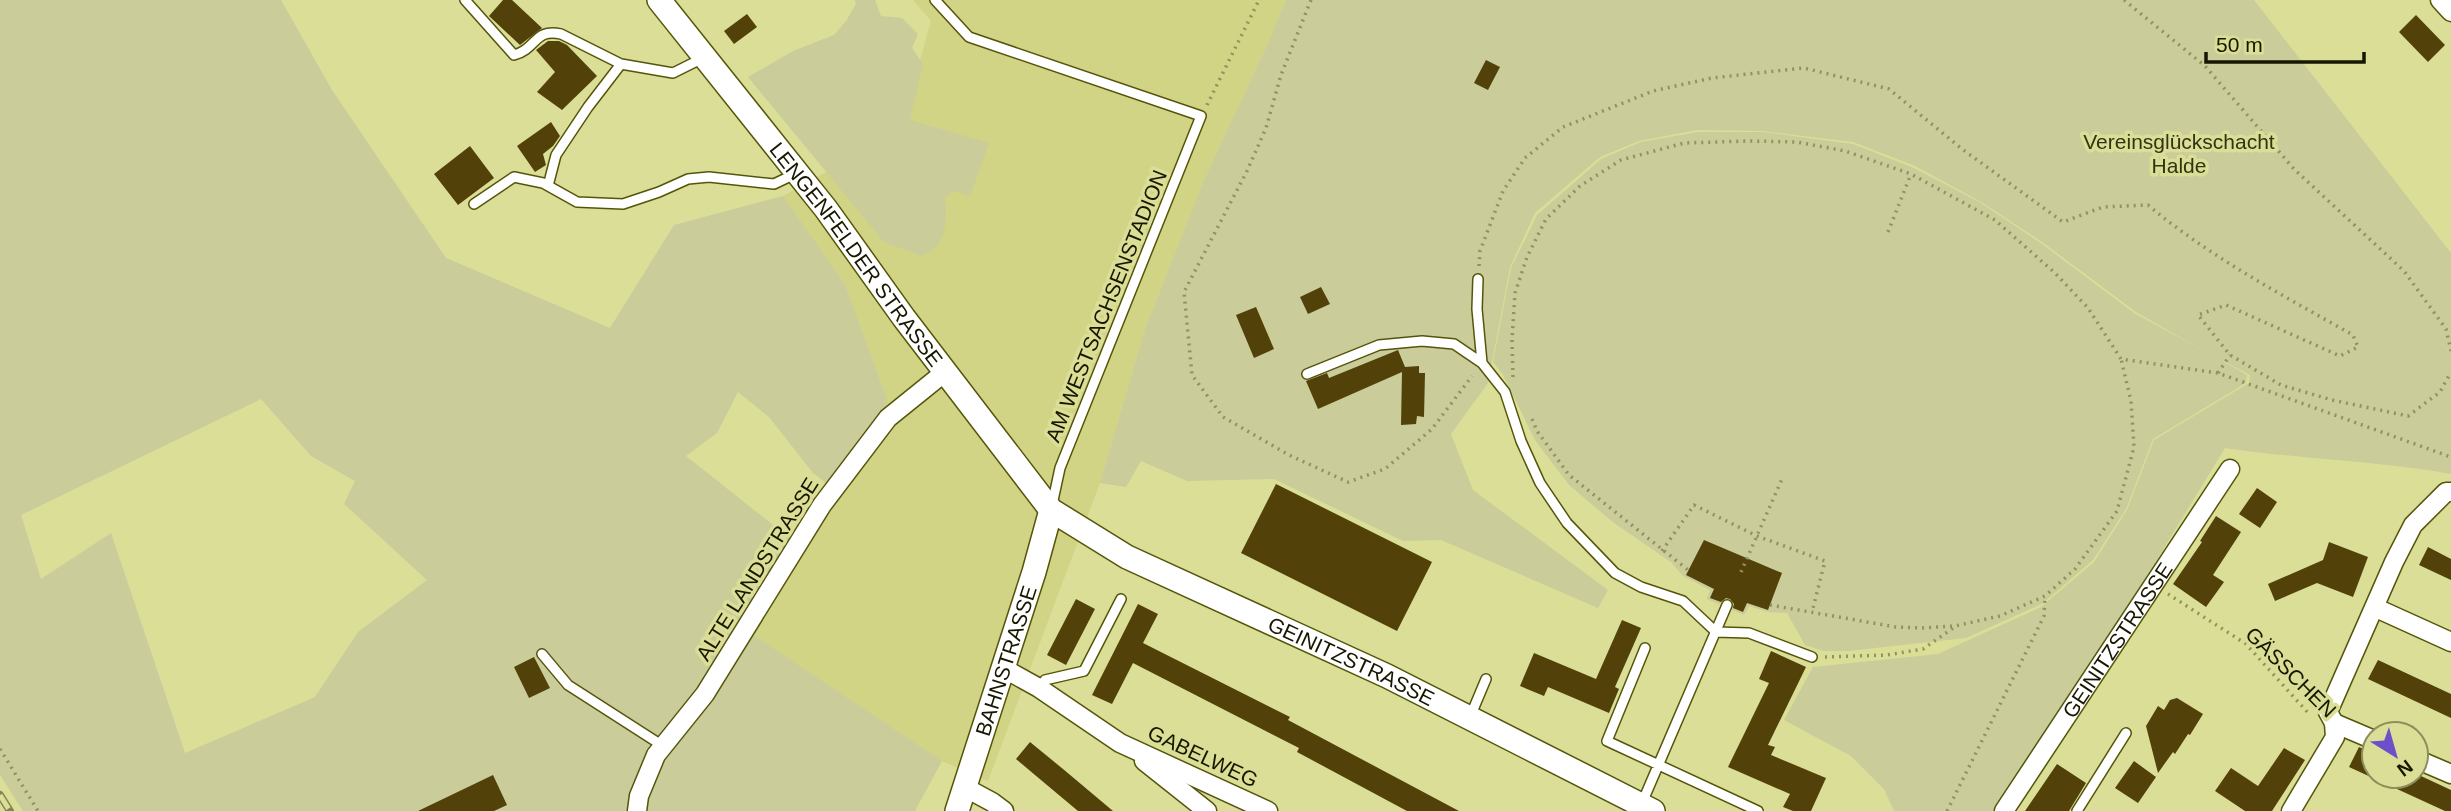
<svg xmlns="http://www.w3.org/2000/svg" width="2451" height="811" font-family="Helvetica,sans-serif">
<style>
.built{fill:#d1d385}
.green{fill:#cacc9a;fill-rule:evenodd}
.building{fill:#524109}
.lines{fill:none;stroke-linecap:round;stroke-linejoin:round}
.lane-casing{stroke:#555509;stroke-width:12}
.street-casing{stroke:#555509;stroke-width:21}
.secondary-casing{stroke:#555509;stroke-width:26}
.path{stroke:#91935e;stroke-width:3.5;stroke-dasharray:2 5;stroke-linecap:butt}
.lane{stroke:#fff;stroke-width:9}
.street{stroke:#fff;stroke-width:18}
.secondary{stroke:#fff;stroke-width:23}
.rail-casing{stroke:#838453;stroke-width:8}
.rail{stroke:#dbde97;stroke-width:5;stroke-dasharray:16;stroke-linecap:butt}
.labels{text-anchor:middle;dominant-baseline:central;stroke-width:7;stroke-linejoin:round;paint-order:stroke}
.park-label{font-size:21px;fill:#333414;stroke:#dbde97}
.street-label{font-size:21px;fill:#171700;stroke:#dbde97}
</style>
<rect width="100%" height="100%" fill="#dbde97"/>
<path class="built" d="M913 0H1286L1268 43 1204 180 1145 329 1100 483 988 781 942 761 740 627 792 540 888 402 845 284 783 196 826 172 904 118 931 21Z"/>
<path class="green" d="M0 0H281L332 90 446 258 610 328 674 225 783 196 845 284 888 402 830 486 813 473 769 417 738 392 717 433 686 456 792 540 741 627 942 761 915 811H23L0 775ZM261 399 311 456 355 481 344 504 427 580 358 632 315 697 185 753 111 533 41 579 21 515Z
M855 0H875L881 16 902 18 918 34 912 48 923 64 910 120 989 143 970 196 954 191 945 197C947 222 948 245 922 256L884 242 748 77 793 51 834 35 846 21 856 4Z
M1286 0H2254L2451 253V474C2376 461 2300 459 2225 448L2073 697 1996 811H1894L1884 789 1851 756 1784 720 1813 667 1938 654 2041 607 2094 562 2127 510 2154 440 2249 383 2250 375 2216 357 2247 375 2246 383 2153 439 2126 509 2093 560 2042 604 1966 638 1848 651H1824L1805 645 1787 613 1768 612 1749 606 1744 615 1707 599 1710 590 1683 576 1671 562 1614 523 1569 485 1535 440 1503 375 1493 362 1511 268 1537 215 1601 159 1641 142 1698 132H1763L1853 144 1914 168 1981 203 2042 244 2134 313 2204 351 2136 312 2042 242 1983 203 1915 166 1853 142 1762 131 1697 130 1639 141 1600 157 1535 213 1510 267 1488 383 1451 434 1473 490 1608 590 1598 608 1441 540 1403 541 1274 479 1187 481 1141 461 1126 487 1100 483 1145 329 1204 180 1268 43Z"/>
<path class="building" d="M503 0H512L542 28 520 45 489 16Z
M747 14 757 27 734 44 724 31Z
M2416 15 2445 45 2428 62 2399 32Z
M548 41H559L567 45 597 76 562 110 537 92 555 72 536 50Z
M1486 60 1500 67 1488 90 1474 83Z
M551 122 560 136 553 146 543 154 546 165 535 172 517 146Z
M470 146 494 178 458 205 434 174Z
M1321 287 1330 304 1308 314 1300 297Z
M1256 307 1274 349 1254 358 1236 315Z
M1398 350 1405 367 1419 366V373H1425L1424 417 1417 416 1416 424 1401 425 1402 372 1318 409 1306 381 1327 373 1329 378Z
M1276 484 1432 562 1397 631 1241 553Z
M2257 488 2277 502 2260 528 2239 514Z
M2216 516 2241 532 2213 575 2224 582 2206 607 2173 584 2202 542 2200 541Z
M1704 540 1782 573 1768 610 1747 603 1743 612 1733 608 1734 604 1730 599 1726 598 1721 602 1710 598 1714 589 1686 575Z
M2329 542 2368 557 2353 597 2317 583 2275 601 2268 584 2323 560Z
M2428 547 2451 559V580L2419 565Z
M1076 599 1095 609 1066 665 1047 655Z
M1138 604 1158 614 1143 643 1290 717 1288 720 1459 811H1407L1297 752 1299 748 1133 663 1112 704 1092 695Z
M1622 620 1641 628 1615 687 1619 689 1609 713 1548 687 1544 696 1520 686 1534 653 1596 679Z
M1771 651 1806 667 1768 745 1775 747 1771 755 1826 778 1811 811H1793L1783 807 1790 794 1728 767 1769 683 1759 679Z
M534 657 550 688 529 698 514 667Z
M2378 660 2451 694V718L2368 679Z
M2177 698 2203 714 2190 735 2188 734 2175 754 2173 752 2158 773 2146 726 2158 706 2164 710 2170 700Z
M1030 742 1063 769 1113 811H1078L1035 775 1016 759Z
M2359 747 2374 754V776H2421L2451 790V811H2445L2349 767Z
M2284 748 2305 760 2272 811H2245L2215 791 2231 768 2258 786Z
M2134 761 2156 777 2138 803 2115 788Z
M2057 764 2086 783 2069 811H2025Z
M493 775 507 805 494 811H418Z"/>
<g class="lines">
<defs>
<path id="lane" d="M465 0 514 55C537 49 534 28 561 34L621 64 673 73 705 57
M935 0 969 37 1201 116 1060 468 1052 505
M548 186 556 155 588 107 621 64
M474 204 514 177 543 183 577 202 623 204 659 192 688 179 709 177 774 184 797 173
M1478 279 1477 309 1482 363
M1307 374 1379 345 1422 341 1454 344 1482 363 1505 392 1521 441 1540 483 1567 523 1615 573 1641 587 1683 601 1716 632 1749 633 1812 657
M1645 648 1607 741 1758 811
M542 654 568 685 663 746
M1039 688 1045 680 1084 671 1121 599
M1470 717 1486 679
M1642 803 1727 605
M2077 811 2126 733"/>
<g id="street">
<path d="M2440 0 2451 12"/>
<path d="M2376 608 2451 642"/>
<path d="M1003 668 1039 688 1120 743 1268 811"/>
<path d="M2334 723 2374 740"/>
<path d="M2416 759 2451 774"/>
<path d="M1144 761 1207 811"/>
<path d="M966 788 992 802 1004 811"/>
<path d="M637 811 639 796 656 755 705 694 822 505 888 418 945 372"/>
<path id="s1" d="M2004 811 2230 469"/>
<path d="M2291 811 2335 737 2334 723 2328 712 2394 562 2413 525 2446 492H2451"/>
</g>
<g id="secondary">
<path id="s2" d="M659 0 826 209 904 318 1051 510 1127 557 1387 676 1653 811"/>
<path id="s3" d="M957 811 1034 572 1051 510"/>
</g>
</defs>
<use href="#lane" class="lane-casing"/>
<use href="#street" class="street-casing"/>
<use href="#secondary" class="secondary-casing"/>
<path class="path" d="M1311 0 1281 75 1266 128 1247 171 1184 292 1192 375 1223 417 1289 455 1348 482 1385 469 1432 429 1472 376
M2124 0 2205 66 2294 169 2404 271 2446 329 2451 351
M1207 105 1259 0
M1888 232 1911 174
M1479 266 1480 251 1503 191 1525 158 1563 127 1653 91 1712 78 1804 68 1889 89 1962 149 2063 222 2103 207 2148 205C2210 257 2282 295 2353 335L2358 347 2340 356 2226 305 2198 315 2230 355 2281 385 2332 400 2408 416 2440 392 2451 372
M2218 373 2230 355
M1513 377 1512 340 1515 293 1527 257 1546 219 1580 186 1621 160 1684 143 1749 141 1797 142 1845 151 1911 174 1995 220 2055 273 2088 308 2121 359 2218 373 2451 457
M1532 419 1537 431 1569 475 1688 570
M1662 551 1694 505 1757 536 1825 561 1812 612
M1741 572 1782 479
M2168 594 2246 644 2310 715
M1770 605 1896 627 1921 628 1955 626 2000 616 2045 596 2075 569 2117 511 2134 447 2131 401 2121 359
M1825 657 1887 655 1923 649 1953 628
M0 749 38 811
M1947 811 2044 616 2045 596"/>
<use href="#lane" class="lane"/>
<use href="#street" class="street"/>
<use href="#secondary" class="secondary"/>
<defs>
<path id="rail" d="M0 795 10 811"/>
</defs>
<use href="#rail" class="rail-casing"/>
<use href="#rail" class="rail"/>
</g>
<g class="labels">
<g class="park-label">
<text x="2179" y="141">Vereinsglückschacht<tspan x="2179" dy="24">Halde</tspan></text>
</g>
<g class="street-label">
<text stroke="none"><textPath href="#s2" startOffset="322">LENGENFELDER STRASSE</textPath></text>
<text transform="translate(1106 306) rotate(-68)">AM WESTSACHSENSTADION</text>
<text transform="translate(757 569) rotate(-58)">ALTE LANDSTRASSE</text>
<text stroke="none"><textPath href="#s1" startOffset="205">GEINITZSTRASSE</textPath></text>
<text stroke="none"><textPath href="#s2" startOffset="980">GEINITZSTRASSE</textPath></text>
<text stroke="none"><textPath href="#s3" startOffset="158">BAHNSTRASSE</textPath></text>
<text transform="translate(2291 672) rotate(45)">GÄSSCHEN</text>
<text transform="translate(1203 756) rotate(25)">GABELWEG</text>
</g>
</g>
<g transform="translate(2395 755) rotate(143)"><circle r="33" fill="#dbde97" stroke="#8d8e5b" stroke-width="2"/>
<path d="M0-5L12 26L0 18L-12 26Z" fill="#6d50c9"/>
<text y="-10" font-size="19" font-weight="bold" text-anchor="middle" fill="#171700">N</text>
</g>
<path d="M2206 52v10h158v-10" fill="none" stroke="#171700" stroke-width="3.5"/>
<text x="2216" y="52" font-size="21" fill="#171700" stroke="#dbde97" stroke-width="5" paint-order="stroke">50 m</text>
</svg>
